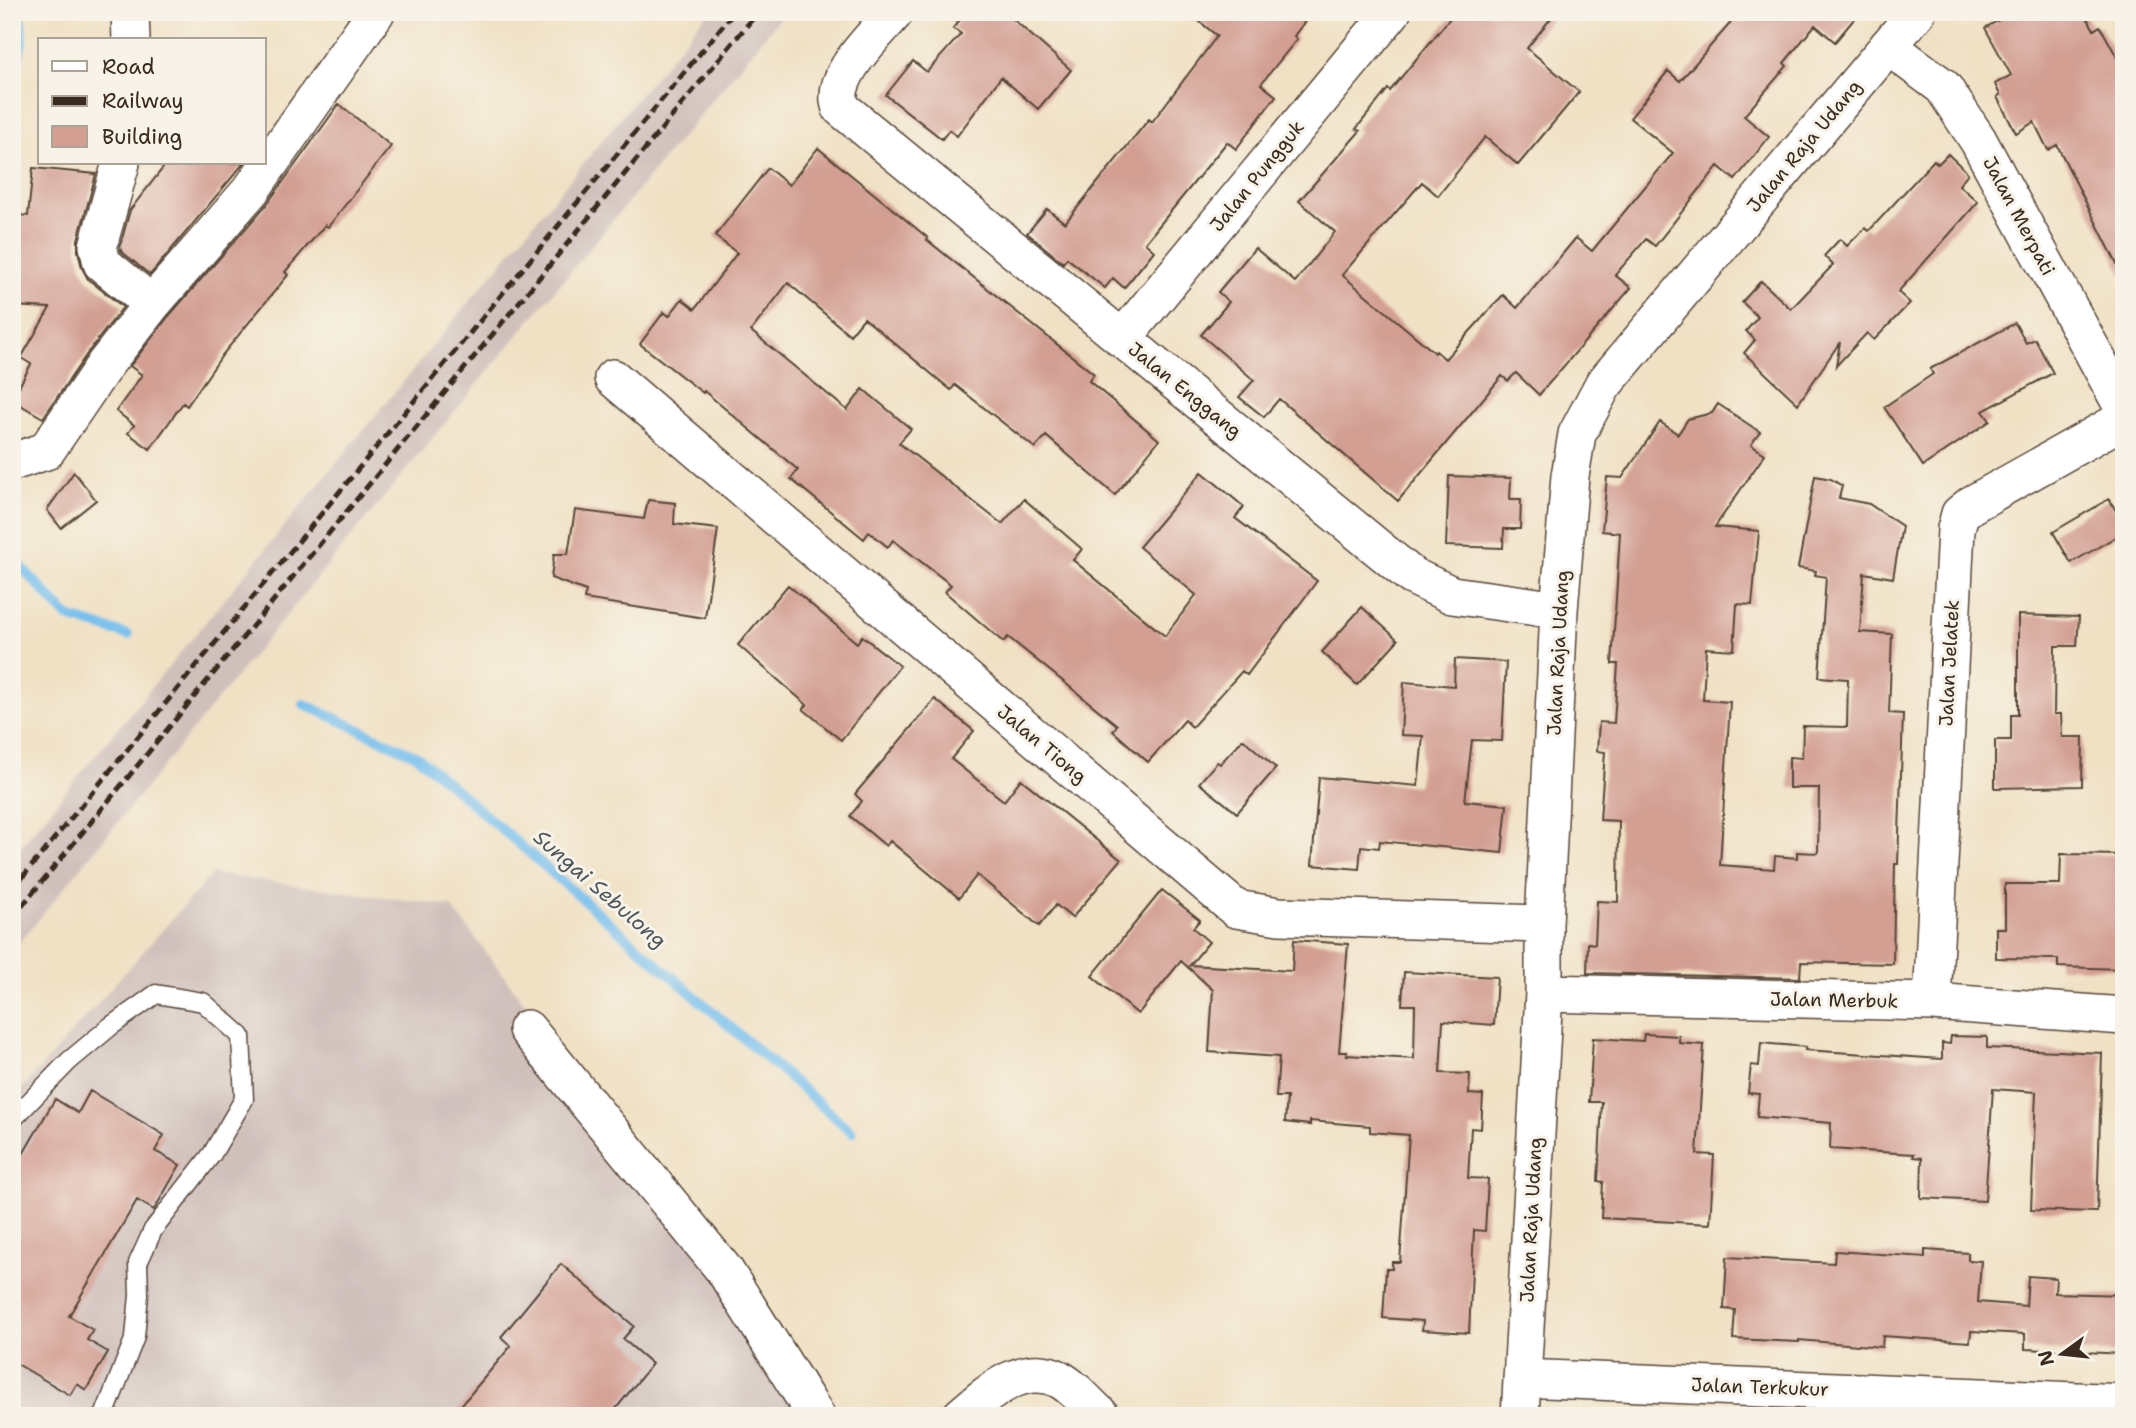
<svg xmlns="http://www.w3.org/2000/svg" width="2136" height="1428" font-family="'Shantell Sans',sans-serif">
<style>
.industrial{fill:#d0c0bc}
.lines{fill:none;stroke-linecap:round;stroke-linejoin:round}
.stream{stroke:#76bfee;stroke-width:10}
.building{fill:#d39f93}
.lane-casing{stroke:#564537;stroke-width:21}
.street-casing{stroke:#564537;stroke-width:40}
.lane{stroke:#fff;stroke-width:18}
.street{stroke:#fff;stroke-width:37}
.rail{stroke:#3b2a1e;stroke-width:5;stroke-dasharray:10 5;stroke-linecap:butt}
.labels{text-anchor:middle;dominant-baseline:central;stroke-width:6;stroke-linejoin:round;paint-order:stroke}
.street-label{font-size:19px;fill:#3b2a1e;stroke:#f7f3e8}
.water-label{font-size:21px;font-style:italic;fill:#4d575c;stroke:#f7f3e8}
</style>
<rect width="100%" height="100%" fill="#f7f3e8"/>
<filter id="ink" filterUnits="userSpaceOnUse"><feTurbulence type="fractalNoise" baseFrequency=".0143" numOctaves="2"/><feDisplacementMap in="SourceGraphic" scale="14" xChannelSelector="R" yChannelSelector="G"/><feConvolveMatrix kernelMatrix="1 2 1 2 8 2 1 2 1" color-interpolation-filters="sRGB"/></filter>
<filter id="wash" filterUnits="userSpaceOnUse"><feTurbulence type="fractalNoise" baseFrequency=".00686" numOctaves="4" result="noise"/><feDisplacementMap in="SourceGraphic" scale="28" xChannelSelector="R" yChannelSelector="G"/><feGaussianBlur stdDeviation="1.57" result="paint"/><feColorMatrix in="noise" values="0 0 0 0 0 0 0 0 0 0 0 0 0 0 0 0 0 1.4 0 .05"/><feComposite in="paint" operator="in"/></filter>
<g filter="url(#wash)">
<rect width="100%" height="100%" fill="#f0e1c4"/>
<path class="industrial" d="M708 12H785L274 630 12 952V857Z
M212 874 451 906 837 1416H12V1100Z"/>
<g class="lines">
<path class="stream" d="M12 83 22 41 20 12
M12 557 68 617 128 635
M304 704 417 756 852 1132"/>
</g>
<g id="blocks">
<path class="building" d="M967 12H1005L1071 70 1038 109 1001 77 957 136 949 130 942 139 886 95 913 61 927 72 961 34 953 28Z
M1188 12H1312L1294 36 1297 39 1261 84 1276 96 1236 149 1227 142 1145 243 1154 251 1124 288 1113 278 1105 288 1067 258 1063 263 1027 233 1047 209 1065 223 1149 119 1152 122 1217 36Z
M1455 12H1556L1527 48 1579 92 1518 165 1485 137 1438 196 1422 182 1342 275 1435 353 1436 351 1445 359 1503 295 1517 308 1576 238 1592 251 1673 153 1630 118 1668 71 1680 81 1740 12H1860L1835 42 1815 25 1784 63 1787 66 1744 116 1769 137 1735 180 1718 166 1655 246 1646 239 1615 275 1631 288 1539 395 1516 373 1508 381 1502 376 1398 501 1279 399 1264 417 1239 397 1254 380 1201 335 1229 302 1218 292 1255 248 1295 282 1335 232 1299 201 1360 131 1356 129 1388 89 1390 91Z
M1994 12H2084L2094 30 2100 26 2124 70V278L2057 145 2048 150 2034 122 2016 133 1997 97 2000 95 1995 84 2011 75 1985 28 1999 20Z
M339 104 391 146 328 227 325 225 285 272 288 275 223 354 187 406 183 403 150 449 128 433 134 425 116 411 142 375 130 366 168 317 267 204Z
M818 148 928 238 927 240 1094 374 1089 381 1159 440 1115 495 1046 436 1035 448 955 385 951 390 864 318 850 335 788 283 751 331 847 410 863 389 911 429 899 443 1002 524 1024 499 1082 549 1073 560 1165 636 1196 595 1139 547 1202 472 1244 507 1235 518 1317 581 1247 675 1242 671 1192 727 1185 720 1148 762 1113 731 1117 725 1008 637 1003 642 945 592 951 585 893 540 888 547 869 532 864 539 791 479 798 470 704 391 703 393 640 344 664 312 669 316 682 299 695 309 737 253 715 236 768 168 789 185Z
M1948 154 1968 173 1959 185 1978 202 1898 292 1910 303 1874 340 1867 333 1836 366 1840 342 1798 404 1744 353 1755 340 1746 331 1758 317 1742 302 1761 281 1791 309 1833 265 1824 256 1840 239 1847 246 1865 228 1869 231 1934 160 1938 164Z
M167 163H244L150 275 121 251 120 246 130 210Z
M33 168 96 174 78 240V251L82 268 88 279 123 307 89 351 43 418 12 400 31 364 21 358 50 308 12 306V276L19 215 28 216Z
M2015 323 2026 343 2035 339 2053 373 1983 411 1990 421 1923 466 1884 407 1933 374 1930 369Z
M1718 404 1760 432 1751 445 1765 454 1715 527 1759 531 1752 605 1737 604 1734 650 1706 648 1703 700 1730 702 1720 865 1774 869 1775 856 1797 858V852L1818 853 1819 788H1789V757L1802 758 1803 726 1847 727 1848 679 1819 677 1826 577 1815 575 1816 571 1798 568 1815 476 1831 479 1842 486 1839 498 1869 504 1902 526 1893 578 1864 573 1860 632 1892 634 1889 713 1903 714 1898 864H1895L1893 964 1801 962 1800 978 1587 973 1588 943 1595 944 1597 901 1618 902 1619 821 1600 820 1605 752 1597 751 1599 722 1614 723 1618 664H1612L1620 533 1602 531 1607 477 1622 478 1660 422 1678 434 1688 419 1712 413Z
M74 472 96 500 61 528 47 510Z
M1449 476 1511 478 1510 499H1521L1520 529H1504L1503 548 1446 546Z
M2109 499 2124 524V532L2071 563 2053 532Z
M648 500 675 503 674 524 718 529 705 618 584 599 586 591 551 578 554 554H568L575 510 644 519Z
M788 585 857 643 862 636 900 666 841 740 803 709 807 705 738 645Z
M1362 607 1398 640 1357 685 1322 652Z
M2018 615 2079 617 2077 646H2055L2054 714H2061L2062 737H2083L2082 786 1995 788V740H2011V715H2018Z
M1455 659 1506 662 1502 741 1472 740 1465 801 1507 805 1502 853 1380 841 1379 848 1361 846 1359 869 1312 865 1319 777 1418 786 1423 736 1401 735 1404 682 1454 686Z
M935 699 974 731 951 759 1004 801 1021 779 1121 860 1072 918 1056 905 1039 926 977 875 959 898 890 841 886 846 850 816 862 801 855 794Z
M1243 739 1276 768 1237 813 1199 783 1217 762 1220 764Z
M2061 854 2124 855V969L2058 967V959L1996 958V928H2005V884H2060Z
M1162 890 1200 920 1193 928 1209 942 1190 965 1292 971 1294 940 1348 944 1339 1052H1347L1346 1055 1414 1059 1415 1005H1402L1404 972 1497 977 1494 1025 1443 1021 1440 1073 1470 1074 1469 1094 1483 1095 1481 1129 1471 1128 1468 1178 1488 1179 1485 1231 1474 1230 1469 1333 1422 1330 1423 1321 1383 1318 1386 1269H1392V1262H1400L1409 1135 1370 1132V1126L1310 1121V1125L1285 1122 1287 1097H1276L1279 1057 1209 1052 1213 990 1181 961 1138 1014 1092 976Z
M1644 1034 1679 1036V1043L1704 1045 1697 1154 1714 1155 1710 1224 1601 1218 1603 1182 1598 1181 1602 1102H1589L1593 1038 1643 1041Z
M1951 1036 1987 1037V1048L2102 1053 2097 1212 2031 1210 2036 1092 1993 1089 1985 1201 1921 1198 1922 1158 1913 1157 1914 1154 1830 1149 1831 1123 1757 1117 1759 1094 1748 1093 1751 1065 1759 1066 1761 1043 1806 1047 1805 1050 1942 1059V1043L1950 1044Z
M90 1091 164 1135 155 1151 180 1165 154 1210 137 1200 69 1316 93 1330 87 1340 108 1352 86 1390 77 1384 70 1395 12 1361V1173L55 1099 78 1113Z
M1925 1250 1968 1253V1260L1981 1261 1978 1302 2026 1306 2028 1276 2056 1278 2055 1293 2124 1295V1354L2025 1349V1334L1971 1331 1970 1342 1883 1336 1882 1347 1799 1340V1342L1733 1339 1735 1310 1724 1309 1727 1257 1834 1263 1835 1251 1925 1257Z
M561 1264 634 1326 623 1339 652 1364 610 1416H452L511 1346 501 1337Z"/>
</g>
</g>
<g filter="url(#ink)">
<use href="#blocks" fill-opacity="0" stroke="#564537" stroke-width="2"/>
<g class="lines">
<defs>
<path id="lane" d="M12 1120 69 1061 111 1026 156 994 203 1002 241 1036 244 1099 212 1154 153 1230 138 1263 139 1295 135 1337 104 1416"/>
<path id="street" d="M130 12 131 40
M895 12C876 35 828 77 841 108L1412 576 1452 595 1559 610
M1888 46 1943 87 1978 140 2124 409
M121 163 98 246 102 263 152 304
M1122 339 1392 12
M613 378 1236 909 1279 916 1544 924
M12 462 46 451 106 363 152 304 251 190 376 12
M1544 993 1932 1002 2124 1016
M1932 1002 1956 529 1960 514 1971 505 2124 419
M527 1029 725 1271 816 1416
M1522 1378 2124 1403
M961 1416C987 1394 1022 1361 1059 1379 1074 1387 1088 1404 1101 1416
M1520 1416 1544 993V924L1559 610 1570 476 1577 434 1603 385 1917 12"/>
</defs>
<use href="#lane" class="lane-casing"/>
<use href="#street" class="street-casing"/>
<use href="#lane" class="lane"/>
<use href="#street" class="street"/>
<path class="rail" d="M12 890 734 12
M12 918 758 12"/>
</g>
</g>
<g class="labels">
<g class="street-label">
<text transform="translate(1804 146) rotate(-50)">Jalan Raja Udang</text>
<text transform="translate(1257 176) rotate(-51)">Jalan Pungguk</text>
<text transform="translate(2019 216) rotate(62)">Jalan Merpati</text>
<text transform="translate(1185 390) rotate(39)">Jalan Enggang</text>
<text transform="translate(1558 653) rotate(-87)">Jalan Raja Udang</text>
<text transform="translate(1949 663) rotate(-87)">Jalan Jelatek</text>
<text transform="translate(1042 744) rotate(40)">Jalan Tiong</text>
<text transform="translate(1834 1000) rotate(1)">Jalan Merbuk</text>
<text transform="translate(1531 1220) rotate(-87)">Jalan Raja Udang</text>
<text transform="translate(1760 1387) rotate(2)">Jalan Terkukur</text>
</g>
<g class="water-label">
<text transform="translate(600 889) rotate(41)">Sungai Sebulong</text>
</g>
</g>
<rect width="2136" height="1428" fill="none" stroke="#f7f3e8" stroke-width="42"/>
<rect x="38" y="38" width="228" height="126" fill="#f7f3e8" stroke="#aca397" stroke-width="2"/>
<rect x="52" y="61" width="35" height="10" fill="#ffffff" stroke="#aca397" stroke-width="2"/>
<text x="102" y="74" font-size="21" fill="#3b2a1e">Road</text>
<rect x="52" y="96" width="35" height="10" fill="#3b2a1e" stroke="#aca397" stroke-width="2"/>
<text x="102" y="108" font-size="21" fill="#3b2a1e">Railway</text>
<rect x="52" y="126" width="35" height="21" fill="#d39f93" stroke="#aca397" stroke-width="2"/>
<text x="102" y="144" font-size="21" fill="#3b2a1e">Building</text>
<g transform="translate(2062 1354) rotate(255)" stroke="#f7f3e8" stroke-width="5" paint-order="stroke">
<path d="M0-5L12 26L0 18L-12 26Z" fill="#3b2a1e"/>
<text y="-10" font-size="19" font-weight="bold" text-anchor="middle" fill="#3b2a1e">N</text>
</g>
</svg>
